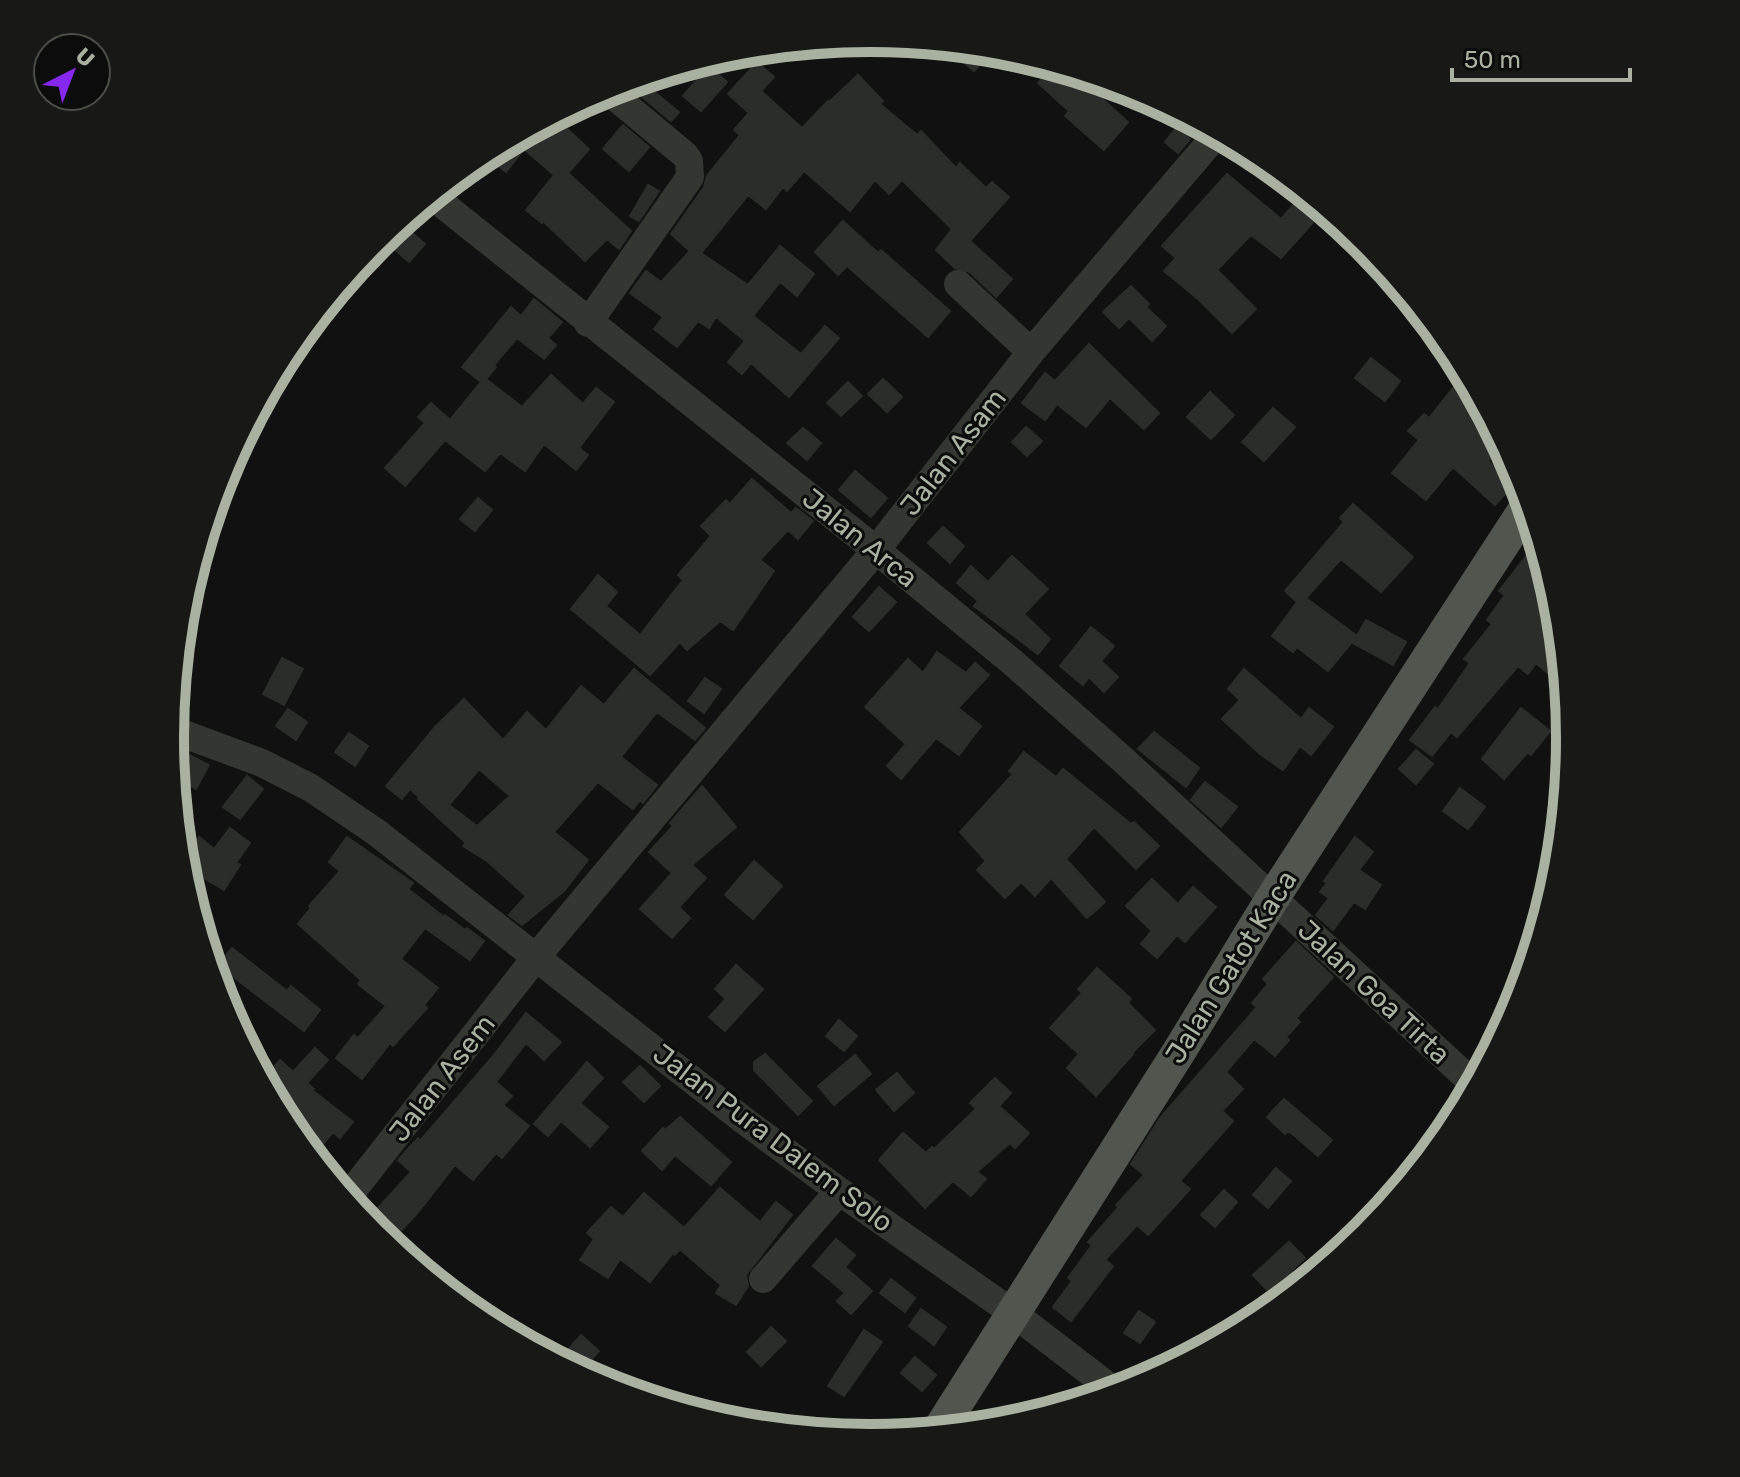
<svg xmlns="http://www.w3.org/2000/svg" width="1740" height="1477" font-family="Rubik,sans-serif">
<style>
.building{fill:#2b2d2b;stroke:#2a2d2a;stroke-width:2;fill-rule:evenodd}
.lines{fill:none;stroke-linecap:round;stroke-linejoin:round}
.minor{stroke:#333631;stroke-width:28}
.major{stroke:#50554d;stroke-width:34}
.labels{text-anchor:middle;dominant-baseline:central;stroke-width:6;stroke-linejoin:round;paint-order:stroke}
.street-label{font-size:28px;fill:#a9b2a1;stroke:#0b0c0b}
.rim{fill:none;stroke:#a9b2a1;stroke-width:10}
</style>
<rect width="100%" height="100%" fill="#101110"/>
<path class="building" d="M943 45 977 49 992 50 974 71Z
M757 62 774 77 761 91 802 128 828 101 829 102 858 75 883 101 880 104 917 135 921 131 956 168 960 163 986 188 992 182 1009 197 970 241 1012 279 996 297 970 272 955 268 936 250 952 229 902 180 889 194 875 180 850 211 804 171 787 191 783 187 766 209 748 195 701 253 748 285 780 246 814 274 797 296 780 282 753 316 801 354 825 326 839 338 789 397 751 363 742 374 728 362 745 341 716 317 709 328 698 321 677 347 654 329 663 317 630 293 646 271 661 282 690 251 671 234 704 187 707 176 740 135 734 130 749 113 728 94Z
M709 66 727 82 701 111 683 96Z
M1053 66 1111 83 1099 96 1128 122 1104 150 1065 116 1069 111 1038 83Z
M646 85 679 112 671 121 639 94Z
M554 117 589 149 568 173 631 231 619 249 607 239 585 261 543 221 542 223 526 210 554 175 524 149 506 172 484 154Z
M623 125 649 147 629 171 603 149Z
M1177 127 1190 139 1178 153 1165 142Z
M1227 174 1281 219 1304 193 1324 210 1281 258 1251 235 1217 270 1256 309 1232 333 1199 300 1164 271 1176 258 1162 246Z
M648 185 659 191 639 221 630 216Z
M843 221 878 253 881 250 950 311 928 337 847 266 838 275 815 252Z
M402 224 425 244 409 262 386 242Z
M1131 286 1149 304 1146 307 1166 326 1152 341 1129 318 1119 328 1103 312Z
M534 299 562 322 548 338 556 345 544 359 517 338 494 365 496 367 486 379 522 407 551 375 583 404 596 388 614 402 579 448 588 455 576 470 544 444 525 471 500 453 485 471 445 440 405 486 385 468 425 423 418 417 431 403 450 420 481 382 462 367 511 307 521 316Z
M1089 344 1159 413 1144 429 1110 398 1086 427 1057 404 1045 420 1022 403 1045 373 1055 381Z
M1371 358 1400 381 1385 401 1355 378Z
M1465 373 1503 444 1488 461 1514 484 1495 505 1453 467 1426 500 1392 473 1419 440 1408 431 1424 414 1429 418Z
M883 379 902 397 887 412 868 394Z
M848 382 862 396 841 416 827 403Z
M1210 392 1234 415 1211 439 1187 417Z
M1273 408 1295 427 1264 461 1242 442Z
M1026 427 1042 441 1027 456 1012 442Z
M803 428 821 443 807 460 787 443Z
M855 471 887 498 871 517 839 490Z
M752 479 791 513 796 508 813 521 798 539 788 530 760 560 774 571 733 630 720 621 687 650 680 642 650 675 571 609 598 575 617 592 606 606 640 635 683 580 678 575 711 536 701 526 726 500 730 504Z
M478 498 492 510 475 531 460 519Z
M1353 504 1413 557 1381 592 1341 559 1306 598 1357 636 1328 671 1297 647 1293 652 1272 636 1297 602 1285 591 1344 522 1340 518Z
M943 527 964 546 950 563 928 543Z
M1531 550 1544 560 1557 602 1565 688 1536 663 1528 674 1518 666 1457 737 1451 732 1432 756 1410 740 1435 707 1438 709 1470 663 1464 659 1492 624 1487 620 1505 595 1499 591Z
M1012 556 1048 589 1024 614 1050 639 1038 654 974 606 978 601 957 583 971 566 988 582Z
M879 587 896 602 869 631 853 617Z
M1366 620 1406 642 1393 665 1353 643Z
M1091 627 1114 646 1101 661 1118 677 1104 692 1089 677 1083 685 1060 666Z
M937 652 966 673 975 663 989 675 958 708 981 726 959 755 936 738 901 779 887 766 906 744 865 707 908 659 923 673Z
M282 658 303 669 284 705 263 694Z
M634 669 705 728 695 740 657 712 621 757 657 785 643 803 640 800 633 809 598 782 554 832 588 860 564 891 522 925 509 915 526 896 487 861 463 846 466 843 418 799 419 797 410 789 402 799 386 786 435 727 464 699 503 740 527 712 546 730 581 686 604 705ZM479 769 510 796 477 826 449 805Z
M1244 669 1301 719 1309 708 1333 727 1311 755 1300 746 1283 770 1260 754 1222 719 1240 700 1228 689Z
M705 678 721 689 704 713 688 701Z
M1521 708 1550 731 1531 755 1528 752 1504 779 1482 759Z
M288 709 307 722 296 740 276 726Z
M1154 732 1199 768 1186 787 1138 749Z
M349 733 368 746 355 766 335 752Z
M179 750 209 765 196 789 173 776 172 763Z
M1416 750 1433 764 1416 784 1399 769Z
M1024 752 1056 777 1063 769 1131 824 1134 822 1159 846 1136 869 1094 827 1066 859 1105 902 1087 918 1051 878 1035 896 1021 882 1005 898 977 870 986 861 960 832 1013 774 1009 771Z
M247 776 263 789 240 819 223 807Z
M1205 782 1237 807 1221 827 1191 800Z
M702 786 736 827 692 865 706 878 679 907 690 918 672 938 640 909 672 873 649 852 673 826 670 823Z
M1460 788 1485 807 1468 829 1443 811Z
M230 828 250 843 236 863 240 865 224 890 197 874 187 887 181 860 199 837 214 849Z
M347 837 413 883 408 889 444 917 445 915 465 930 467 928 484 941 470 960 425 928 401 959 438 988 424 1005 427 1008 393 1046 390 1043 362 1079 336 1058 354 1035 358 1038 386 1006 358 984 361 980 298 924 311 908 309 906 340 871 329 862Z
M1355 837 1373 852 1359 870 1381 885 1365 909 1354 902 1333 930 1316 915 1329 898 1320 892 1327 883 1324 881Z
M754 861 782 886 753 919 725 895Z
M1152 879 1178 904 1193 887 1216 907 1185 942 1177 935 1157 958 1141 944 1152 931 1126 906Z
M1296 942 1333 977 1296 1018 1300 1022 1286 1037 1289 1040 1275 1056 1254 1039 1226 1072 1243 1089 1222 1111 1233 1121 1180 1181 1190 1189 1148 1235 1137 1225 1105 1260 1113 1266 1071 1321 1053 1307 1072 1281 1068 1278 1092 1245 1088 1242 1119 1207 1116 1205 1144 1175 1131 1164 1160 1118 1257 1007 1252 1003 1268 984 1263 979Z
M232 948 287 991 291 986 320 1010 304 1031 218 965Z
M736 965 763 989 725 1031 709 1017 726 999 715 989Z
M1097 968 1131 999 1128 1003 1155 1030 1132 1053 1133 1054 1096 1096 1067 1068 1079 1054 1050 1028 1082 993 1078 989Z
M526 1013 561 1042 544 1060 526 1043 496 1082 512 1096 503 1105 529 1126 502 1158 496 1153 473 1180 455 1165 419 1211 388 1245 368 1226 380 1212 377 1209 411 1172 398 1160 418 1138 420 1141 494 1055Z
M839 1020 857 1036 844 1051 826 1036Z
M315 1048 328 1060 307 1083 314 1089 312 1090 353 1122 340 1138 333 1132 312 1157 287 1127 262 1081 280 1060 293 1072Z
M765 1054 812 1101 798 1115 754 1070V1062Z
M855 1055 871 1074 834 1105 818 1086Z
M587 1062 603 1078 580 1103 608 1127 590 1147 561 1121 548 1136 534 1124Z
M640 1066 660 1086 644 1102 623 1082Z
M897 1073 914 1093 894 1111 876 1090Z
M995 1078 1011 1093 999 1106 1029 1133 1015 1148 1010 1143 977 1172 986 1179 971 1196 953 1181 925 1208 879 1160 903 1133 926 1153 932 1147 934 1149 976 1109 970 1103Z
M1284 1099 1332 1140 1318 1156 1289 1131 1285 1134 1267 1117Z
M680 1117 731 1162 711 1185 675 1155 662 1170 642 1151 663 1128 665 1130Z
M1276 1168 1291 1181 1268 1208 1253 1195Z
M720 1188 760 1222 776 1202 792 1215 746 1275 748 1286 736 1305 716 1293 721 1285 680 1249 675 1255 673 1253 650 1282 620 1259 608 1278 580 1260 594 1239 587 1233 611 1207 623 1217 644 1193 684 1228Z
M1224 1190 1237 1202 1215 1227 1201 1215Z
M836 1239 855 1255 845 1267 872 1291 851 1314 837 1301 845 1293 813 1266Z
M1289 1242 1305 1258 1291 1271 1303 1285 1280 1304 1253 1275Z
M891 1279 915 1298 905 1312 880 1293Z
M921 1309 946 1327 934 1345 909 1326Z
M1139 1311 1155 1322 1140 1343 1124 1333Z
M771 1327 786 1341 761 1366 747 1352Z
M864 1330 882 1342 844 1396 828 1386Z
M581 1335 599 1351 579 1374 559 1360Z
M915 1357 936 1375 922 1391 901 1373Z"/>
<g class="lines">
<path class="minor" d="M432 196 876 550 1011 661 1120 757 1475 1085
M958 284 1031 352
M588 323 690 177 689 161 685 155 607 90
M170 729 262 763 311 788 376 832 742 1119 839 1191 1013 1313 1116 1392
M346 1199 537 956 876 550 1031 352 1217 134
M763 1279 839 1191"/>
<path class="major" d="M938 1432 1180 1050 1272 899 1528 505"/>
</g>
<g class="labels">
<g class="street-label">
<text transform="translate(953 452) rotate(-52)">Jalan Asam</text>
<text transform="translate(860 538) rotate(39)">Jalan Arca</text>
<text transform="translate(1231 967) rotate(-58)">Jalan Gatot Kaca</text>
<text transform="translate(1374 992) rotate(43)">Jalan Goa Tirta</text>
<text transform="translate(442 1078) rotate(-52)">Jalan Asem</text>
<text transform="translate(773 1138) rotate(37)">Jalan Pura Dalem Solo</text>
</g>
</g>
<path d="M0 0H1740V1477H0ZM184 738a686 686 0 1 1 1372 0a686 686 0 1 1-1372 0Z" fill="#181917" fill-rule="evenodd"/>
<path class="rim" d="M184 738a686 686 0 1 1 1372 0a686 686 0 1 1-1372 0Z"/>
<g transform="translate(72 72) rotate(42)"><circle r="38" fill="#0b0c0b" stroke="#4a4e47" stroke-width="2"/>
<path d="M0-6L14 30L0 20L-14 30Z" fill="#8728f1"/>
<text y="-12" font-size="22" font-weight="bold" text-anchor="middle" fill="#a9b2a1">U</text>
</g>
<path d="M1452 68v12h178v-12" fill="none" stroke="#a9b2a1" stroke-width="4"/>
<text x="1464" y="68" font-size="24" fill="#a9b2a1" stroke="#0b0c0b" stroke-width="6" paint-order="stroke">50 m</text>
</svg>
